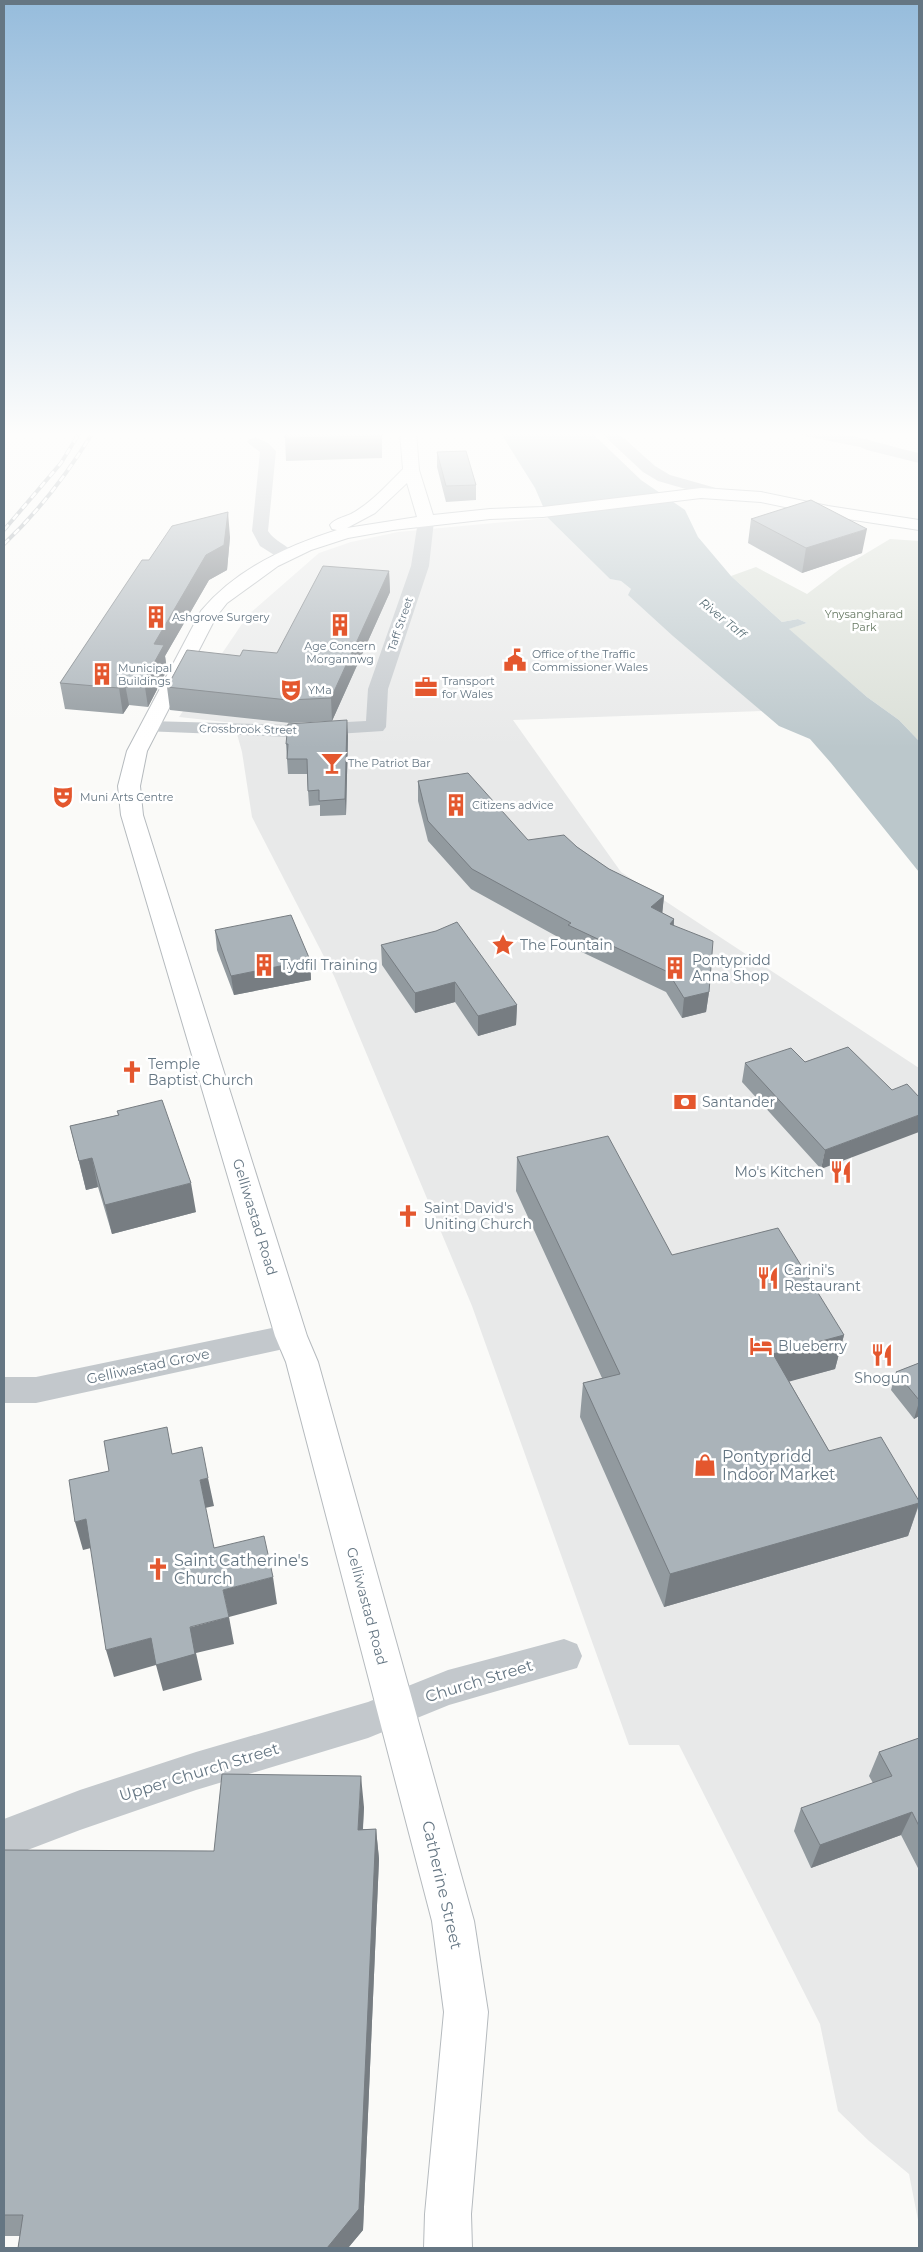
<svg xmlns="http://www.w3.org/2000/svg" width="923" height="2252" font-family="Montserrat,sans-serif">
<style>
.built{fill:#e8e9e9}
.green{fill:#dadfd7}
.water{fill:#bbc7cb}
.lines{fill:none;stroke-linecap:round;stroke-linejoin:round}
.major-casing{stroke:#b5babe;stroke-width:2}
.minor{fill:#c3c8cc;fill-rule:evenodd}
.major{fill:#fff;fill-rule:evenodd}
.rail-casing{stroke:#a2aab0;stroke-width:4}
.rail{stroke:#fff;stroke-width:2.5;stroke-dasharray:7;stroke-linecap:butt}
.wall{fill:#929a9f}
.shaded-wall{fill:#777d82}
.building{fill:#aab3b9;stroke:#777d82}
.labels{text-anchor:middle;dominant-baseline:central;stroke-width:5;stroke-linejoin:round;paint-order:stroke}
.far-park-label{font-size:11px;fill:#687a64;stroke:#fff}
.far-poi-label{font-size:11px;fill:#657683;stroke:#fff;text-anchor:start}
.far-street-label{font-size:11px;fill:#657683;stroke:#fff}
.far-water-label{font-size:12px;font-style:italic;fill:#60757c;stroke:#fff}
.poi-label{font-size:14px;fill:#657683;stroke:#fff;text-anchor:start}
.street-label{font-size:14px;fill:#657683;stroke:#fff}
.near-poi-label{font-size:16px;fill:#657683;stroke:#fff;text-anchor:start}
.near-street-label{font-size:16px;fill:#657683;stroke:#fff}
</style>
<rect width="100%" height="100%" fill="#fafaf8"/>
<path class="built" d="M548 518 610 579 621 581 631 589 674 637 762 711 513 720 621 872 919 1068V2225L909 2174 869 2141 838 2111 820 2024 679 1745H629L472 1306 334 976 252 817 242 752 234 723 179 717 248 615 319 553 351 542 398 532Z"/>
<path class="green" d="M890 539 919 541V741L899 720 867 697 788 629 807 623 798 619 782 622 731 576 756 567 807 594 840 569Z"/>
<path class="water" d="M500 432H591L641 480 685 510 698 537 731 576 782 622 798 619 807 623 789 629 867 697 899 720 919 741V872L831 763 810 739 779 726 674 637 628 595 631 589 621 581 610 579 548 518 535 488Z"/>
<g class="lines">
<defs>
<path id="major" d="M400 432H416L419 470 433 515 490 509 543 507 701 488 761 492 828 506 919 520V530L828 516 761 502 701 498 543 517 490 519 393 530 348 538 311 550 278 566 227 603 216 617 147 751 140 786 143 815 307 1336 318 1362 474 1921 488 2012 471 2214 472 2248H424L425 2214 444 2012 432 1921 286 1362 275 1336 121 815 118 786 127 751 201 611C236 569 287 546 337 530L332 529 330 525C334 519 344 517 351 514 371 503 387 485 403 469ZM407 483 417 517 347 528 375 513Z"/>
</defs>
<use href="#major" class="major-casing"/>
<path class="minor" d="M600 432H617L655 466 670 475 723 490 725 493 723 496 717 498 658 481 643 472Z
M798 432C809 432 821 431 833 433 862 436 890 447 919 453V463L867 450 860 447 800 435Z
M255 437 268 443 276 451 268 531C275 542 287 544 294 554L291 558H279L260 546 252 531 260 452 247 442 250 439Z
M426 516 432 517 434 521 429 566 388 689 386 727 383 731 290 737 143 731 140 727 143 723 150 721 290 725 366 721 368 689 411 566 418 521 420 517Z
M291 1324 302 1327 307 1336 302 1345 36 1403H4V1377H36Z
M564 1639 577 1644 582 1656 577 1668 449 1705 368 1738 196 1790 80 1830 4 1859V1819L80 1790 196 1752 368 1702 448 1670Z"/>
<use href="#major" class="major"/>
<defs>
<path id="rail" d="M4 530 61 463 80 432
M4 544C39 511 68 473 93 432"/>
</defs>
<use href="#rail" class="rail-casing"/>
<use href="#rail" class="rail"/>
</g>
<path class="wall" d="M382 432V458L286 461 285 438Z
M437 452 476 485V500L446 502 437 467Z
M751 519 862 553 802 573 748 543Z
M230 537 227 570 209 580 165 656 167 670 148 707 129 705 123 714 65 709 60 683 149 560Z
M389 571 390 592 332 721 290 723 170 710 167 687 277 653Z
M348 735 346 815 320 816V805L309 806 307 774H288L286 744Z
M418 781 528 840 577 847 609 869 664 896 662 913 674 919V925L709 992 706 1012 682 1018 666 992 567 945V942L471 889 428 841 418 801Z
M215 930 310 960 311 980 234 995 217 950Z
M381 945 517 1005 516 1025 478 1036 455 1002 415 1013 382 965Z
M848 1047 821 1169 742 1082 745 1063 805 1062Z
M117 1111 196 1212 112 1234 98 1187 86 1190 70 1126 118 1115Z
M517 1157 672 1255 844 1335 835 1369 789 1381 829 1451 919 1501V1505L908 1536 664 1607 580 1417 583 1383 602 1378 516 1191Z
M919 1363V1416L914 1419 891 1390 896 1372Z
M919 1738V1870L901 1835 811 1868 794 1831 801 1808 873 1783 869 1776 879 1752Z
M364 1807 363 1829H376L379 1859 363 2230 348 2248H18L20 2236H4V1850L214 1851Z"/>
<path class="shaded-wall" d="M228 512 230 537 227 570 209 580 165 656 167 670 148 707 144 681 154 644Z
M867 529 862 553 802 573 806 548Z
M389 571 390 592 332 721 331 698Z
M124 679 129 705 123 714 119 688Z
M347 720 348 735 346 815 345 799Z
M664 896 662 916 651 907Z
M674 919 672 939 670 924Z
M310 960 311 980 234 995 231 976Z
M455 982V1002L415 1013V993Z
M709 992 706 1012 682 1018 684 998Z
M517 1005 516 1025 478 1036V1016Z
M919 1115V1132L821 1169 825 1150Z
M92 1158 98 1187 86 1190 79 1161Z
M191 1183 196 1212 112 1234 105 1205Z
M844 1335 835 1369 766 1388 773 1354Z
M919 1402V1416L914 1419Z
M208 1478 214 1506 205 1508 200 1480Z
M919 1503 908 1536 664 1607 670 1574Z
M86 1519 95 1547 83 1550 75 1522Z
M273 1577 277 1604 229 1617 223 1590Z
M229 1617 234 1644 196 1653 202 1680 163 1691 156 1665 114 1677 106 1650Z
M361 1776 364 1807 361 1860 358 1830Z
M912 1812 901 1835 811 1868 820 1845Z
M376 1829 379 1859 363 2230 348 2248H327Z"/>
<path class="building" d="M285 432H382V436L285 438Z
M466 451 476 485 446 486 437 452Z
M811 500 867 529 806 548 751 519Z
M228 512 224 545 206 555 154 644 164 645 144 681 124 679 119 688 60 683 142 560H149L172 526Z
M323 566 389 571 331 698 288 700 167 687 187 650 240 656 243 650 277 653Z
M347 720 345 799 319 801V790L308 791 307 759H287L288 744H286L288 724Z
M468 773 528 840 564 835 577 847 609 869 664 896 651 907 674 919 670 924 713 941 709 992 684 998 668 972 568 925 571 923 472 869 428 821 418 781Z
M291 915 310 960 231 976 215 930Z
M457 922 517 1005 478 1016 455 982 415 993 381 945 436 931Z
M848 1047 892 1090 907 1084 919 1097V1115L825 1150 745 1063 791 1048 805 1062Z
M162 1100 191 1183 105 1205 92 1158 79 1161 70 1126 119 1115 117 1111Z
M608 1136 672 1255 778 1228 844 1335 773 1354 829 1451 881 1437 919 1501V1503L670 1574 583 1383 620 1374 517 1157Z
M919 1363V1400L896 1372Z
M167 1427 172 1454 202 1447 208 1478 200 1480 214 1548 264 1536 273 1577 223 1590 229 1617 190 1627 195 1654 156 1665 151 1638 106 1650 86 1519 75 1522 69 1480 109 1471 104 1441Z
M919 1738V1826L912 1812 820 1845 801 1808 892 1776 879 1752Z
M222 1774 361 1776 358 1830 376 1829 359 2209 327 2248H18L23 2215H4V1850L214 1851Z"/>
<linearGradient id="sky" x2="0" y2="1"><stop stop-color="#96bcdc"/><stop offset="0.58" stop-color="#fdfdfc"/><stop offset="1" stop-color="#fdfdfc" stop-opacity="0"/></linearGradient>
<rect width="923" height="748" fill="url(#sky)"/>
<defs>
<symbol id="building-bare" viewBox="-9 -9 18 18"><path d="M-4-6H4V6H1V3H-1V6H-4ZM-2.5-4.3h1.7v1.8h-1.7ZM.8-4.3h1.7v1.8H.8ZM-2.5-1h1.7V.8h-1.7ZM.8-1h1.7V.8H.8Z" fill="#e4572e" stroke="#fff" stroke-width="2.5" paint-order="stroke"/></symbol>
<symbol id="civic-bare" viewBox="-9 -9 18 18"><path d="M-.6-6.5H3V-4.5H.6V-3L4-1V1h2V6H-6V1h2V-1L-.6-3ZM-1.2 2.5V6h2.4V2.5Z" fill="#e4572e" stroke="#fff" stroke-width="2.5" paint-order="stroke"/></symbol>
<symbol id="office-bare" viewBox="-9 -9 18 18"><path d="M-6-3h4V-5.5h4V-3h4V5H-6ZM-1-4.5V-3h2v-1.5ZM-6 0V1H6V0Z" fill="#e4572e" stroke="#fff" stroke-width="2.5" paint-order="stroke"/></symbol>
<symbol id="theatre-bare" viewBox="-9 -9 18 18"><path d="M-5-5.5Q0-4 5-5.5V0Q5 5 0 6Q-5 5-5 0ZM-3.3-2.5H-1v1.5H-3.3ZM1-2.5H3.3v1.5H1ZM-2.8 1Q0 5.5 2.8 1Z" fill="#e4572e" stroke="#fff" stroke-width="2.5" paint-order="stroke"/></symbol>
<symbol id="bar-bare" viewBox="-9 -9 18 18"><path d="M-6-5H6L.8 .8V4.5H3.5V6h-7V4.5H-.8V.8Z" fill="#e4572e" stroke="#fff" stroke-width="2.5" paint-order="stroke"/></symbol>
<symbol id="sight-bare" viewBox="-9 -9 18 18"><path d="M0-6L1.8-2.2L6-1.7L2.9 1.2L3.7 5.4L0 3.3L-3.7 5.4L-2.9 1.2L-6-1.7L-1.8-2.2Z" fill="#e4572e" stroke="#fff" stroke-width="2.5" paint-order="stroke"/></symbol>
<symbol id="church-bare" viewBox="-9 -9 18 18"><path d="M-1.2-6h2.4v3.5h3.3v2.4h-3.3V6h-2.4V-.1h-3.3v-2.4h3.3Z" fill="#e4572e" stroke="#fff" stroke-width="2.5" paint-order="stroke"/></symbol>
<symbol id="bank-bare" viewBox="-9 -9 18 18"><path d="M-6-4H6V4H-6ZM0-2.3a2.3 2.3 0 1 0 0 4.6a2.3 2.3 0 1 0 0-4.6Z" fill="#e4572e" stroke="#fff" stroke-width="2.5" paint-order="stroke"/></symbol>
<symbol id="restaurant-bare" viewBox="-9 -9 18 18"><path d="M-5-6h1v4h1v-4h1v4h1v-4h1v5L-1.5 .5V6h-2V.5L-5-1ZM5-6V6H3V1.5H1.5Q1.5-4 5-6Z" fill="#e4572e" stroke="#fff" stroke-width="2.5" paint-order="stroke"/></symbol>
<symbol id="hotel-bare" viewBox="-9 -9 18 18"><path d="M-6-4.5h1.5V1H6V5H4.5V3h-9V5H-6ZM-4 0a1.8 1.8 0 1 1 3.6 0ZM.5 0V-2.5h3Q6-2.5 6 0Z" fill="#e4572e" stroke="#fff" stroke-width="2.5" paint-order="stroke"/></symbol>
<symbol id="shop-bare" viewBox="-9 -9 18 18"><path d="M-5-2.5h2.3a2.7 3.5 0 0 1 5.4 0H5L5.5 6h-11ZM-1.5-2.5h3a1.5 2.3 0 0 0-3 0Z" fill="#e4572e" stroke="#fff" stroke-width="2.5" paint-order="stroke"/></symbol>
</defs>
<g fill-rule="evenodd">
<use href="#building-bare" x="140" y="601" width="32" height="32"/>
<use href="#building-bare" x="324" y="609" width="32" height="32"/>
<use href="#civic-bare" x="499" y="644" width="32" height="32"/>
<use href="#building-bare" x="86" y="658" width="32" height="32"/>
<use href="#office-bare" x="410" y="671" width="32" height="32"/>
<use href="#theatre-bare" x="275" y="674" width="32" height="32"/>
<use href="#bar-bare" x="316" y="747" width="32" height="32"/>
<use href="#theatre-bare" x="47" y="781" width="32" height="32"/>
<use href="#building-bare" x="440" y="789" width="32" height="32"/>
<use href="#sight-bare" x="487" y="929" width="32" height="32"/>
<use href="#building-bare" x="248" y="949" width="32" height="32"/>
<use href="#building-bare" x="659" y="952" width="32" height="32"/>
<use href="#church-bare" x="116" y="1056" width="32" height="32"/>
<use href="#bank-bare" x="669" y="1086" width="32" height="32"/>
<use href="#restaurant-bare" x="825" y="1156" width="32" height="32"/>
<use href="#church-bare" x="392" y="1200" width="32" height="32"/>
<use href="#restaurant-bare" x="752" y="1262" width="32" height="32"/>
<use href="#hotel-bare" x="745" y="1330" width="32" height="32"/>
<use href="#restaurant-bare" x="866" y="1339" width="32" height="32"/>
<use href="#shop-bare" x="689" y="1449" width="32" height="32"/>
<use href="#church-bare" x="142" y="1553" width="32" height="32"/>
</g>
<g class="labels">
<g class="far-park-label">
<text x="864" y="614">Ynysangharad<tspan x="864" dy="13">Park</tspan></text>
</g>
<g class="far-poi-label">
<text x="172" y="617">Ashgrove Surgery</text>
<text x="340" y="646" text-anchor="middle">Age Concern<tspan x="340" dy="13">Morgannwg</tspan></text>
<text x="532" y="654">Office of the Traffic<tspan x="532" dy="13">Commissioner Wales</tspan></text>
<text x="118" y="668">Municipal<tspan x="118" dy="13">Buildings</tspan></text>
<text x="442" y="681">Transport<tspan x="442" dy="13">for Wales</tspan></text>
<text x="308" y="690">YMa</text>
<text x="348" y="763">The Patriot Bar</text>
<text x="80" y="797">Muni Arts Centre</text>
<text x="472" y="805">Citizens advice</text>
</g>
<g class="far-street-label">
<text transform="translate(400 624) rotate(-71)">Taff Street</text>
<text transform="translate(248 729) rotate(1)">Crossbrook Street</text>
</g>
<g class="far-water-label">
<text transform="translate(723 618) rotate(39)">River Taff</text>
</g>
<g class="poi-label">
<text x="520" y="945">The Fountain</text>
<text x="692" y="960">Pontypridd<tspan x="692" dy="16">Anna Shop</tspan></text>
<text x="280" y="965">Tydfil Training</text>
<text x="148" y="1064">Temple<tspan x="148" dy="16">Baptist Church</tspan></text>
<text x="702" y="1102">Santander</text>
<text x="824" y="1172" text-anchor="end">Mo's Kitchen</text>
<text x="424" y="1208">Saint David's<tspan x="424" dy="16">Uniting Church</tspan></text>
<text x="784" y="1270">Carini's<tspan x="784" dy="16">Restaurant</tspan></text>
<text x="778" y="1346">Blueberry</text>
<text x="882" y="1378" text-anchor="middle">Shogun</text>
</g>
<g class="street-label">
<text transform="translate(255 1217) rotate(73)">Gelliwastad Road</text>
<text transform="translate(148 1366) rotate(-12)">Gelliwastad Grove</text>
<text transform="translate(367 1606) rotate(75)">Gelliwastad Road</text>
</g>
<g class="near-poi-label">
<text x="722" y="1456">Pontypridd<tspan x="722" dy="18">Indoor Market</tspan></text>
<text x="174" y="1560">Saint Catherine's<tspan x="174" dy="18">Church</tspan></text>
</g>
<g class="near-street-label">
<text transform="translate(479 1681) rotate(-17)">Church Street</text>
<text transform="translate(199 1772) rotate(-17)">Upper Church Street</text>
<text transform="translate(442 1885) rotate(77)">Catherine Street</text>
</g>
</g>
<rect width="923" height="2252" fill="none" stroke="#657683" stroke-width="10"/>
</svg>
